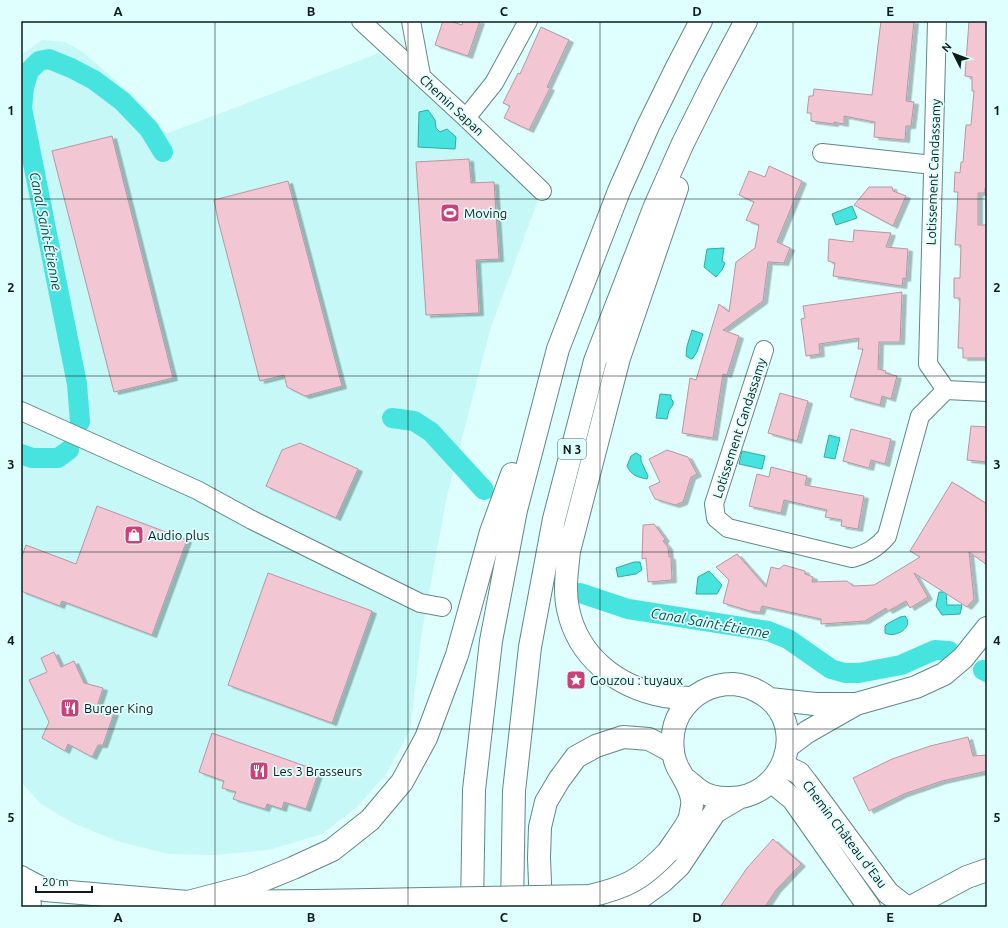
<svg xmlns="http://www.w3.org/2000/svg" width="1008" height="928" font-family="Ubuntu,sans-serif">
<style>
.built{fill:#c5f8f6}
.water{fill:#47e4df;stroke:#35a8a4}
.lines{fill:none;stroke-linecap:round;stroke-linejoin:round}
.canal{stroke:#47e4df;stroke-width:20}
.building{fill:#f2c7d3;stroke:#b896a0;filter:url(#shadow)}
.minor-casing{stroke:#618785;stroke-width:20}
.tertiary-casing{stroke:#618785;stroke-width:24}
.trunk-casing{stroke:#618785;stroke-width:24}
.minor{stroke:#fff;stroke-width:18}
.tertiary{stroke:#fff;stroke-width:22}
.trunk{stroke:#fff;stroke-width:22}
.tertiary-bridge-casing{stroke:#618785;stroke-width:24;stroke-linecap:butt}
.tertiary-bridge{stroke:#fff;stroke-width:22}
.grid{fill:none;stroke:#0c1c1b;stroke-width:1;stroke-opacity:0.55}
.labels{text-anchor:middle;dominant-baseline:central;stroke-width:3.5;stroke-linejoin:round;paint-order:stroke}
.shield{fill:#defffd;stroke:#4b605f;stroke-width:1}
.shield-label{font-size:12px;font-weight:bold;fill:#0c1c1b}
.street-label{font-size:13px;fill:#0c1c1b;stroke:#defffd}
.poi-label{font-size:13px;fill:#0c1c1b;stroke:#defffd;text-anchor:start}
.water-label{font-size:14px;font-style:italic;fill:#034b49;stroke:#defffd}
.neatline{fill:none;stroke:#0c1c1b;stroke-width:1.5}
.grid-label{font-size:13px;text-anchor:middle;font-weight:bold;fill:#0c1c1b}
</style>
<defs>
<filter id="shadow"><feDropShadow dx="4.5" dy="2.5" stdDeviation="0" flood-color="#0004"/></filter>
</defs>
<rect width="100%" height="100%" fill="#defffd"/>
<path class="built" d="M42 40 65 42 83 52 143 105 160 130 168 133 379 53 442 109 538 200 491 327 447 495 422 631 410 730 386 774 357 807 322 834 269 850 213 855 169 854 117 841 71 822 41 804 21 782V57L24 53Z"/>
<path class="water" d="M428 110 435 120 436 128 440 132 447 129 456 137 455 149 418 147 419 112Z
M852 206 857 218 836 225 832 214Z
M724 248 722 261 725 263 722 270 716 277 704 267 707 249Z
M692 330 703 334 697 352 693 358 691 359 686 356 687 346Z
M660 394 671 395V399L673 401V405L669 410 667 419 656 418Z
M829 435 840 438 835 459 824 457Z
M742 451 765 456 762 469 739 464Z
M636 453 641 456V461L648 476 647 479C637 477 631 475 627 466L631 456Z
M634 562H640L642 570 636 574 618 577 616 568Z
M709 571 722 585 717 594H696L698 577Z
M939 592H946L947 605H962L960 614 942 615 936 606Z
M905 616C915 626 896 639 885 633V626L887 624 900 617Z"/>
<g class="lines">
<path class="canal" d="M392 418 414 421 431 432 484 490
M80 422 77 384 22 108 24 87 29 71 39 61 49 59 71 68 94 80 122 101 149 129 163 152
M21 454 32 458H58L69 450
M580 593 628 609 768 631 788 639 831 669 845 673H859L901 665 935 650 949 651
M983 670 987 672"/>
</g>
<path class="building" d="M443 21H450L462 25 463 21H480L468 56 435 45Z
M881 21H914L906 101 914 102 911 126H906L905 140 874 137 875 122 844 116V124L834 122V124L811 121V113H807L809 96H813L814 89 872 95Z
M969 21H987V188H985V193H978V225H987V358H963V348H958L960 298H954V278H960L961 245H955L958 192H954L955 172 960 173 961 162H963L966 125H971L974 91H972V77L965 76Z
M541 27 569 40 547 87 550 88 529 130 504 118 510 106 503 103 518 73 520 74Z
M112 136 173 378 114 392 52 151Z
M469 159 471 183 494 182 499 259 476 260 479 313 426 315 416 162Z
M769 166 802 181 777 242 790 248 784 263 768 262 763 301 723 330 739 336 727 375 723 374 713 438 682 433 690 378 696 380 719 304 729 312 736 262 755 248 759 225 746 220 754 202 739 195 749 171 765 177Z
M288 181 342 386 305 396 287 387 284 375 260 381 218 220 214 200Z
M869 187H892L893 191 906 196 893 226 854 205Z
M854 230 891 233 886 247 908 249 906 279 903 278 902 286 833 276 835 263 828 261 829 239 853 242Z
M902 292 900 342H879L878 369 886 371 885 373 897 376 891 399 882 396 880 405 850 397 863 349H858L859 338 819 344 820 354 806 356 801 319 805 318 803 306Z
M780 393 808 401 797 441 768 433Z
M971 426 987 427V462L967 460Z
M851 429 891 439 885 464 871 460 869 468 843 461Z
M300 443 358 469 336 518 266 486 282 450Z
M667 450 688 457 697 474 691 477 683 502 675 505 655 499 649 487 660 482 649 459Z
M771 467 807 476 805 485 864 496 858 529 841 526 842 520 825 517 827 510 784 500 781 513 749 506 757 474 769 477Z
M952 482 987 504V565L969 552 974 599 967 607 914 573 928 597 910 608 906 601 888 611 886 608 865 621 821 624V619L762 606 760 612 750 611 723 603 729 580 716 567 737 554 766 587 771 567 779 569 784 565 805 571V574L813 577 812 582 847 581 853 586 874 585 920 557 910 551Z
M97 506 187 540 152 635 62 601 60 606 21 591V559L26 545 76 564Z
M654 524 665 539 663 541 668 547 669 557H671L672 580 648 582 646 558 642 559 643 525Z
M268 573 372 611 332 723 228 685Z
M54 652 61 667 74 661 84 683 103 688 96 710 114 713 103 745H98L92 757 68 744 65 751 42 738 49 722 29 680 47 672 41 658Z
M212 733 319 771 306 809 284 802 282 809 267 804 265 809 233 799 236 792 222 788 224 781 199 772Z
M968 737 973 756 987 755V771L942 781 904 794 869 811 853 778 892 759 930 746Z
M773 839 801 864 776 890 765 907H720L747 868Z"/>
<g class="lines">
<defs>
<path id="minor" d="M361 21 466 118 542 191
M411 21 421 75
M466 118 494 83 528 21
M822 153 933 165
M764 350 714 504 716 518 728 528 852 558C867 554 877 548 887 536L920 416 946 390 928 364 937 21
M946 390 987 392
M21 411 197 490 252 520 420 603 442 607"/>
<path id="tertiary" d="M770 699 815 704H853
M787 747 807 732 856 704 916 687 944 674 963 658 987 628
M782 765 799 773 806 782 888 893 906 907
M771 781 793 799 869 907
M668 852C673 844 688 825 690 817 691 811 693 804 692 799 690 786 682 776 677 766 670 750 671 728 680 713 692 694 711 684 733 684 745 685 755 689 764 695 810 726 784 800 728 798 718 798 707 796 699 790 694 787 690 782 685 779
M21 877 29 896 30 907
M22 878 45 890 188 902 315 901
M615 907 641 897 663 881 679 866 715 812 737 799
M911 907 967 877 987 870"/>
<path id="trunk" d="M677 188 619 358 569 551C567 570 564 591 568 609 578 657 617 687 664 696 673 697 682 698 691 698
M188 902 249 886 293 868 332 850 370 820 402 782 426 738 457 655 491 532 512 474
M472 907 474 790 491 641 516 510 558 349 619 191 648 126 677 67 701 21
M512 907 514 791 530 647 554 519 595 361 655 206 683 143 712 85 746 21
M541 907 539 858 540 827 546 802 559 780 576 757 596 746 623 737 649 739 673 752"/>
</defs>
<use href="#minor" class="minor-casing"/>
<use href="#tertiary" class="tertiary-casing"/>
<use href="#trunk" class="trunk-casing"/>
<use href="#minor" class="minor"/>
<use href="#tertiary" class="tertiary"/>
<use href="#trunk" class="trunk"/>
<defs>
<path id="tertiary-bridge" d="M315 901 590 896C627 887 641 880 668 852"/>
</defs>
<use href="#tertiary-bridge" class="tertiary-bridge-casing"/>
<use href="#tertiary-bridge" class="tertiary-bridge"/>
</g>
<path class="grid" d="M215 21V907M408 21V907M600 21V907M793 21V907M21 199H987M21 376H987M21 552H987M21 729H987"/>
<defs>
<symbol id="stadium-square" viewBox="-11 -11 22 22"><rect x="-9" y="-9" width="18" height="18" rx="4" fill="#cb4077" stroke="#defffd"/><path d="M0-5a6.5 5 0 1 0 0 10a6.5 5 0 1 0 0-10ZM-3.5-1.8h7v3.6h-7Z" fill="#fff"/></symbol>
<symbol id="shop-square" viewBox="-11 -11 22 22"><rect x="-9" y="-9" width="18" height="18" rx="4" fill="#cb4077" stroke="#defffd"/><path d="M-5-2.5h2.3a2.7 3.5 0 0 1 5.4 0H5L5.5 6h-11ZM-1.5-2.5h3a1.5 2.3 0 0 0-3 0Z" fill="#fff"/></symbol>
<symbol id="sight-square" viewBox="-11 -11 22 22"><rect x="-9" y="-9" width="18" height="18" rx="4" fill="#cb4077" stroke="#defffd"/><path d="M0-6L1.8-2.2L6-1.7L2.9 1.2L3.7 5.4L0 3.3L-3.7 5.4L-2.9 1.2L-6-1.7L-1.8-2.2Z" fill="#fff"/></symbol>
<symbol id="restaurant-square" viewBox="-11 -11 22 22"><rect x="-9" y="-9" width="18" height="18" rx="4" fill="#cb4077" stroke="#defffd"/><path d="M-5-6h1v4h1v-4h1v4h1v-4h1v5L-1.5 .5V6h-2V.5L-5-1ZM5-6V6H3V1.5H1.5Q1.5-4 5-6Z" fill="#fff"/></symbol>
</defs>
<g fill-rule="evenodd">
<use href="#stadium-square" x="439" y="202" width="22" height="22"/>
<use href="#shop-square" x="123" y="524" width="22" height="22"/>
<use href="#sight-square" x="565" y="669" width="22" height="22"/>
<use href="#restaurant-square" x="59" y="697" width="22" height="22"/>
<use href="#restaurant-square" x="248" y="760" width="22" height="22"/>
</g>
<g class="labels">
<rect class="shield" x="558" y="439" width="28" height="20" rx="3"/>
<g class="shield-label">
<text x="572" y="449">N 3</text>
</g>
<g class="street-label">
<text transform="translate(452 105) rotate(43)">Chemin Sapan</text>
<text transform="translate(933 172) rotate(-88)">Lotissement Candassamy</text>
<text transform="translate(739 428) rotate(-72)">Lotissement Candassamy</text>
<text transform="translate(845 834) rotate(53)">Chemin Château d'Eau</text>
</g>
<g class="poi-label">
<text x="464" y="213">Moving</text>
<text x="148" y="535">Audio plus</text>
<text x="590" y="680">Gouzou : tuyaux</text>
<text x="84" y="708">Burger King</text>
<text x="273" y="771">Les 3 Brasseurs</text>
</g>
<g class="water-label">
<text transform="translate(46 231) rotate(79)">Canal Saint-Étienne</text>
<text transform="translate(710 623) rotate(10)">Canal Saint-Étienne</text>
</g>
</g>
<rect width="1008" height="928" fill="none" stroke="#defffd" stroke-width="44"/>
<g transform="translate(954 54) rotate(312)" stroke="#defffd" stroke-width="3" paint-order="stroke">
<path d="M0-3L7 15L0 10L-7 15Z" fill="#0c1c1b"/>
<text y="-6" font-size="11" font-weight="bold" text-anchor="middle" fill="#0c1c1b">N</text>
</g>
<path d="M36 886v6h56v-6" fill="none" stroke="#0c1c1b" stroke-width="2"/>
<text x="42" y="886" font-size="12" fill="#0c1c1b" stroke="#defffd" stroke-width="3" paint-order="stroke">20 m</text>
<rect x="22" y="22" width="964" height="884" class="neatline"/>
<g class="grid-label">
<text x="118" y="16">A</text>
<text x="311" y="16">B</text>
<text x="504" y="16">C</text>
<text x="697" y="16">D</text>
<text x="890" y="16">E</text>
<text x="11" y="115">1</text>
<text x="997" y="115">1</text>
<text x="11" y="292">2</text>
<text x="997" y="292">2</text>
<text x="11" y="469">3</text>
<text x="997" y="469">3</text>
<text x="11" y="645">4</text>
<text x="997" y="645">4</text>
<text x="11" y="822">5</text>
<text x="997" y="822">5</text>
<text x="118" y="922">A</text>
<text x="311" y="922">B</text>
<text x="504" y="922">C</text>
<text x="697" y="922">D</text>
<text x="890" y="922">E</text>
</g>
</svg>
